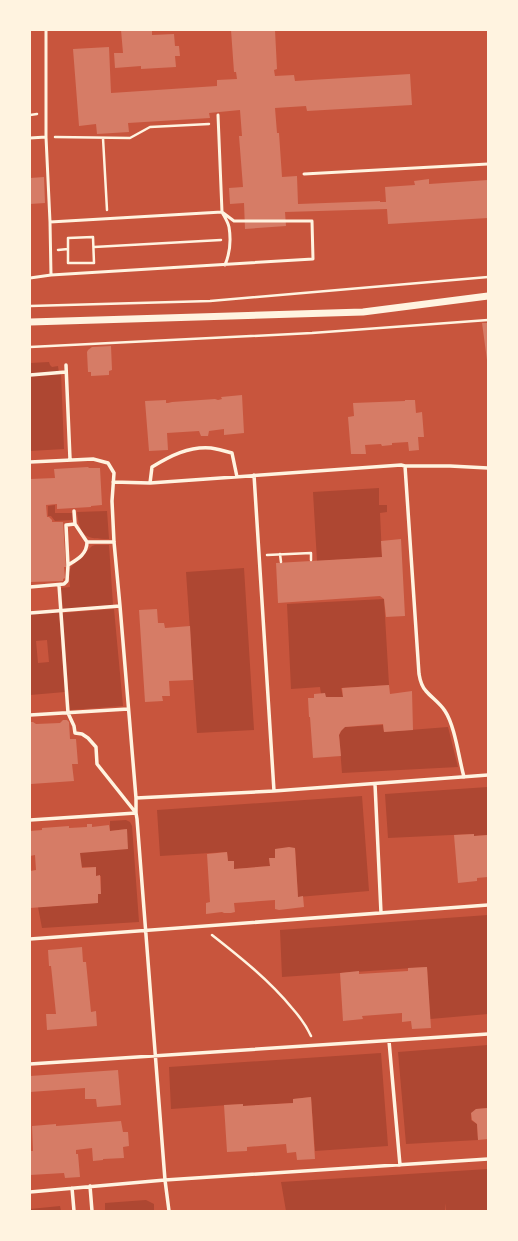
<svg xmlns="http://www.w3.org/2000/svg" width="518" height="1241" font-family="'Golos Text',sans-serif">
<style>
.green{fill:#ae4732;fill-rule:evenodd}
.building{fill:#d67c66}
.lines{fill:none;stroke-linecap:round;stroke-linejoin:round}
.path{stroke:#fff3e0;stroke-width:2.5}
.service{stroke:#fff3e0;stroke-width:3}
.pedestrian{stroke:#fff3e0;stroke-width:3.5}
.tertiary{stroke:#fff3e0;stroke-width:7}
</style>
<rect width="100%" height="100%" fill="#c8553d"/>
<path class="green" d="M49 362 50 365 52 367 58 366 59 373H61L64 449 30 451V363Z
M379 488V505H387V512L380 513 382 557 317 561 313 492Z
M55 505V513H72V520L55 521 51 516H48V506Z
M107 511 109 539C85 539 80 537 77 512Z
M95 545H109L113 605 63 609 61 588 70 587 69 572 71 567 92 546Z
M244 568 254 730 197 733 186 572Z
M384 599 389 685 341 688 343 697H326L321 694 320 687 291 689 287 604Z
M114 609 123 706 70 710 62 613Z
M59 612 65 692 30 695V614ZM47 640 49 662 38 663 36 641Z
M383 725 384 732 448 727 458 767 342 773 339 735 342 729 345 727Z
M488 787V835L474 836 473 834 388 838 385 794Z
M362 796 369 891 298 897 295 848 275 849V858H269L270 866 234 869V862L228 861 227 852 160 856 157 810Z
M126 820 130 822 132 826 139 922 42 928 38 907 98 903V894H101V876H96V867H80L79 852 127 829 110 831V821Z
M488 915V1014L430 1019 427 967 282 977 280 930Z
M488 1045V1108L476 1109 471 1114V1120L477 1124 478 1140 406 1144 398 1052Z
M381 1053 388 1146 315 1151 311 1097 293 1099V1103L243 1106V1104L171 1109 169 1067Z
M488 1169V1211H446L445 1203V1211H286L281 1182Z
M146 1200 154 1204V1211H105V1203Z
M60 1206 61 1211H30V1209Z"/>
<path class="building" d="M121 30H152V35L174 34 175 46H179L180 56H175L176 67 141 69V66L115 68 114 53H123Z
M231 30H275L277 69 274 70 275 76 294 75 295 81 410 74 412 105 307 111 306 106 275 108 277 133H279L282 177 297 176 298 204 380 201V202H386L385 187 415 185 414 181 429 179V184L488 180V218L388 224 387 209 285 212 286 226 245 229 244 203 230 204 229 188 243 187 239 136H242L240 110 209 113 210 118 128 123 129 132 97 134 96 124 79 126 73 49 109 47 111 93 217 86V80L237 79 236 72H234Z
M44 177 45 203 30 204V178Z
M482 323H488V359L487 360Z
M111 346 112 370 109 371V375L91 376V372H88L87 352 88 350 92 347Z
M242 395 244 433 224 435V429L209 431 208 436H201L199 431 167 433 168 450 149 451 145 401 166 400V403H168L172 402 215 399 218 400 222 399 221 397Z
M405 400H415L416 413 422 412 424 437H418L419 450 409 451 408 442 392 443V445L382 446 381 444 365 445 366 454H351L348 417 354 416 353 403 405 401Z
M88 467 89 468H100L102 505 91 506V507L57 509V504L46 505 47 517H49L52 520V522H63L66 567H64L65 578 63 579V581L30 582V479L55 478 54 469Z
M401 539 405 616 386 617 384 599 380 596 278 603 276 563 382 557 381 541Z
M157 609 158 623H164L165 628 190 626 193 680 169 681 170 696H162L163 701 145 702 139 610Z
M389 685 390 694 412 691 413 730 384 732 383 724 345 727 341 731 339 735 341 756 313 758 310 717H309L308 698H314V694L325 693 326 697H343L342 688Z
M63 720H67L69 722 70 739H76L78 764H72L74 781 31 784 30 771V722H33L36 724 60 723Z
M87 824H92V827L109 825 110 831 127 829 128 849 80 853 82 868 96 867V876L100 875 101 894H98V903L30 908V871L36 870 35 855 30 856V831L42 830V828L69 826V828L87 827Z
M474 834V836L488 835V877L477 878V881L458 883 454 835Z
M289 847 295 848 298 897 303 896 304 907 279 910 275 909V900L234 903 235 912 231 913H224L222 912 206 914V903L210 902 207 854 227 852 228 861H234V869L270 866 269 858H275V849Z
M82 947 83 962H86L91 1012 96 1011 97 1026 47 1030 46 1014H56L51 966H49L48 950Z
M427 967 431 1028 412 1029 411 1021 402 1022V1013L362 1016 363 1019 343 1021 340 973 359 971V974L408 971V968Z
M118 1070 121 1105 97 1107 96 1099H85V1088L30 1092V1076Z
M311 1097 315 1159 297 1160 296 1152 287 1153 286 1144 247 1147V1151L227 1152 224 1105 243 1104V1106L293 1103V1099Z
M488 1108V1139L478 1140 477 1124 472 1120 471 1113 476 1109Z
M121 1121 123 1132H128L129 1146 123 1147 124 1158 103 1159V1160L93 1161 92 1148 76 1150V1154H78L80 1177 65 1178 64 1173 30 1175V1151H33L32 1126 56 1124V1126Z"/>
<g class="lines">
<path class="path" d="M30 115 37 114
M55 137 130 138 150 127 209 124
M103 138 107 210
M93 237 94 263H68V238Z
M94 247 221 240
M58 250 68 249
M30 306 210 301 488 277
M30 347 312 333 488 320
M280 554 281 562
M267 555 311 553V560
M212 935C240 957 269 980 292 1008 300 1017 306 1025 311 1036"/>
<path class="service" d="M46 30V137L50 222
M218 115 222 212C224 216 228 222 229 227 231 239 230 253 225 265
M30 138 46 137
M304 174 488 164
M30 278 51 275 313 259 312 221H234L222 212 50 222 51 275"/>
<path class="pedestrian" d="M66 365 70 459
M30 375 66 372
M30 462 93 459 108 463 114 473 112 501 114 542 120 606 136 798V813L137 819 165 1180 169 1211
M405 466 419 674C420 680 422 687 426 691 432 698 440 703 445 711 455 726 459 759 464 777
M254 475 274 791 488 775
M113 482 150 483 401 465 405 466H450L488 468
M150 483 152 467C170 456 189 446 211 448 218 449 225 451 232 453L237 477
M74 511 75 524 87 542H114
M68 565 66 525 75 524
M59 585 68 713 74 726 75 733 82 734 88 738 96 747 97 764 136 813
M30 587 64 584 67 581 68 565C78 559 87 554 87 542
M30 613 120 606
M30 715 128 709
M375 784 381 913
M136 798 274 791
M30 820 136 813
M30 939 488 905
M389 1041 400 1165
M30 1064 488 1034
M90 1186 92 1211
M72 1188 74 1211
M30 1192 165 1180 488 1159"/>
<path class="tertiary" d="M30 322 363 312 488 296"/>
</g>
<rect width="518" height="1241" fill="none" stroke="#fff3e0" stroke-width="62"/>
</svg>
